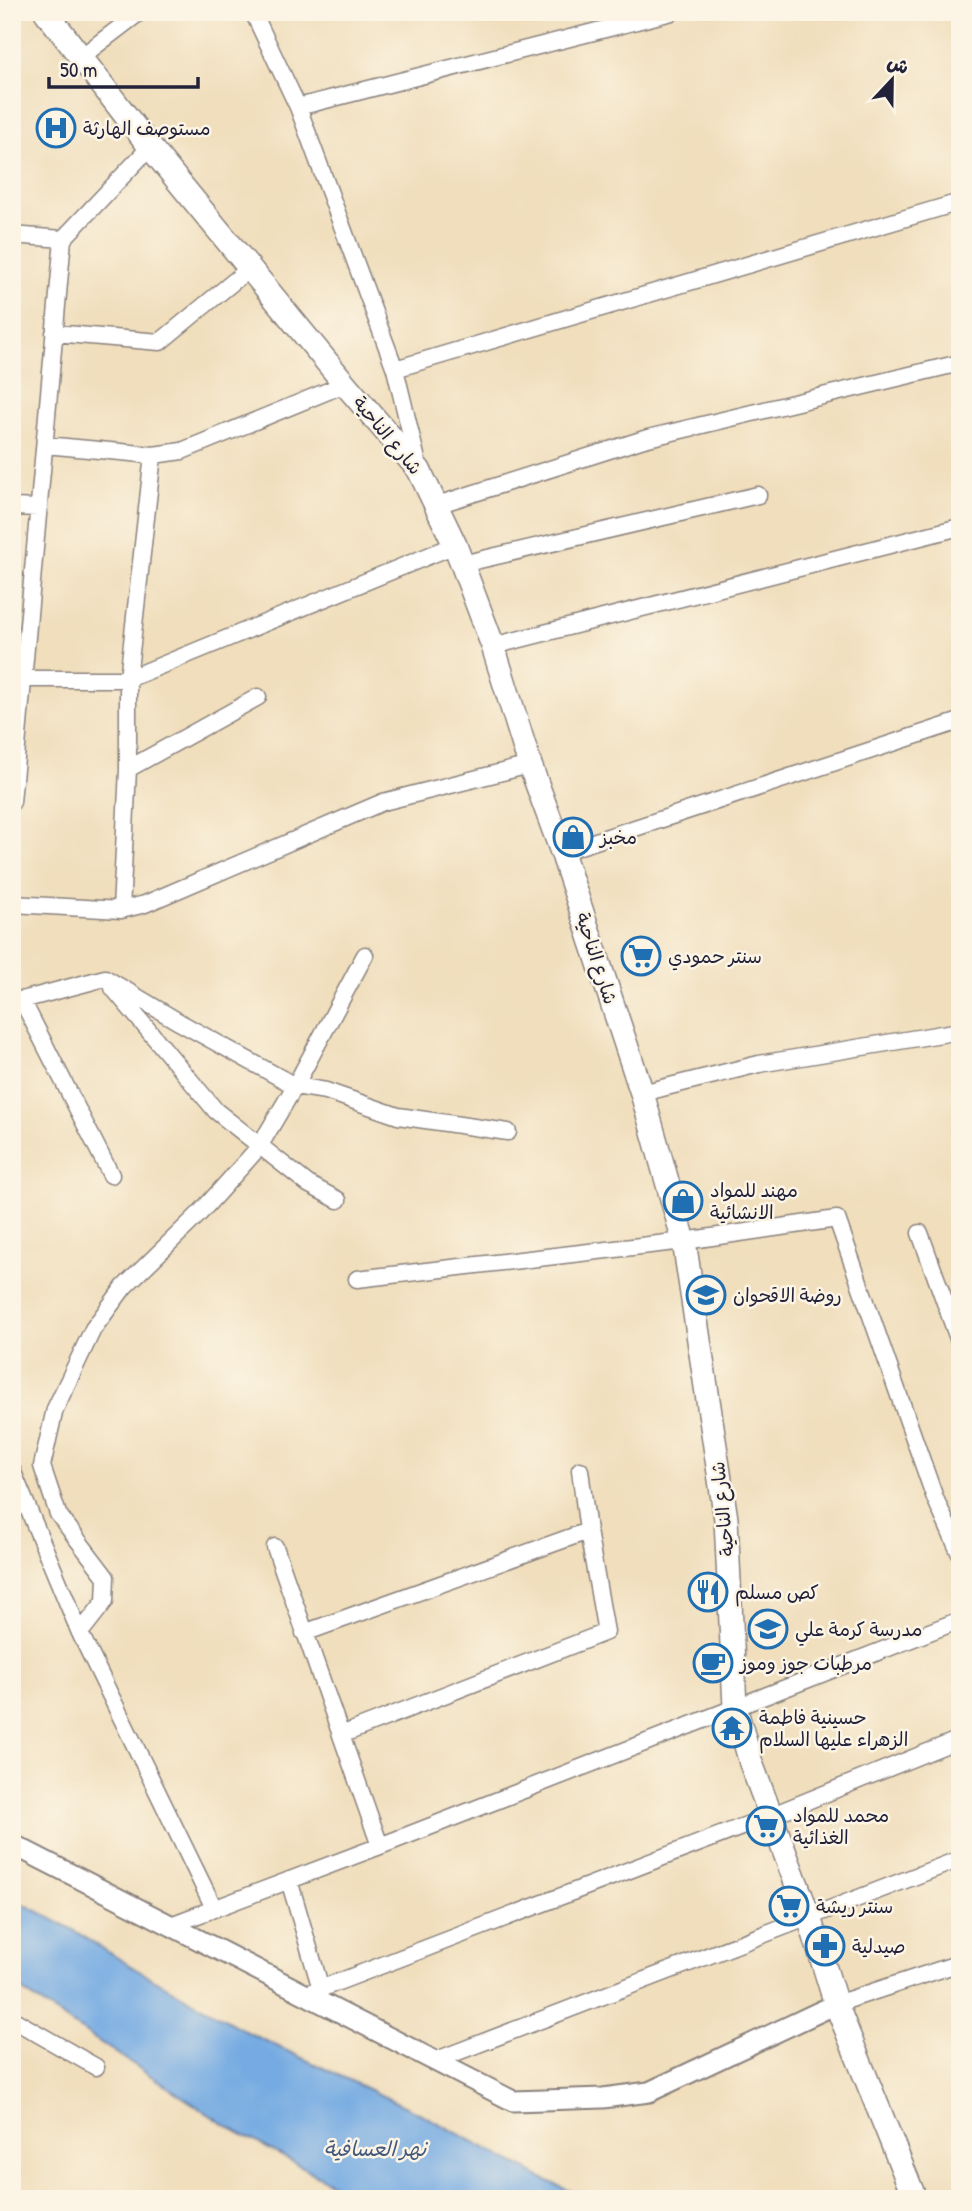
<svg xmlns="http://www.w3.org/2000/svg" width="972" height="2211" font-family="'Patrick Hand','Playpen Sans Arabic',sans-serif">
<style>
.water{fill:#75aae2;stroke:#4c668e;stroke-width:2}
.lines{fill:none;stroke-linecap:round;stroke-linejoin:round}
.minor-casing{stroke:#89807c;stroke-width:19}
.tertiary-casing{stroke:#89807c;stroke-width:23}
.secondary-casing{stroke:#89807c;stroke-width:26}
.minor{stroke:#fff;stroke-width:16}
.tertiary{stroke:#fff;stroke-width:19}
.secondary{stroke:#fff;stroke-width:23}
.labels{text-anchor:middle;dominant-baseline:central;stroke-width:5;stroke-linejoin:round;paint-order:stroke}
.poi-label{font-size:19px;fill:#22223b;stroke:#fcf5e5;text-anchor:start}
.street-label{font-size:19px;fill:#22223b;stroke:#fcf5e5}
.water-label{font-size:21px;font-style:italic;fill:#43587e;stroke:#fcf5e5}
</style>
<rect width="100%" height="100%" fill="#fcf5e5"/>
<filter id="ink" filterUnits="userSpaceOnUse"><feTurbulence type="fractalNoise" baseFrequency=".0143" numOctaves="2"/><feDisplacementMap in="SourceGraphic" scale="14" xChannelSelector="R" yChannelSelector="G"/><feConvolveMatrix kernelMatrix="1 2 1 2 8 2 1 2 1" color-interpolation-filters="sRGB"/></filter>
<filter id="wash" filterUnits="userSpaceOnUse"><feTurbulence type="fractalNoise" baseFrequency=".00686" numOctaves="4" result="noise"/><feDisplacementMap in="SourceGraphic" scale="28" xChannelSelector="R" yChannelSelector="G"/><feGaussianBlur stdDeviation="1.57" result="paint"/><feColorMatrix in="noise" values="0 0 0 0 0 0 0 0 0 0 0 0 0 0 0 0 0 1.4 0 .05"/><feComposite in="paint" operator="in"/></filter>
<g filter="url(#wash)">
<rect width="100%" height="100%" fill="#f0debc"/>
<path class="water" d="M12 1898 70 1928 134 1968 249 2033 421 2114 544 2179 587 2199H361L346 2191 225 2125 12 1984Z"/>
</g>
<g filter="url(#ink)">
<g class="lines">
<defs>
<path id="minor" d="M253 12 298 107 395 369 419 468
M81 57 140 12
M298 107 672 12
M12 235 63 239 150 147
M54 333 160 342 250 268
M395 369 960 202
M45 445 153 455
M437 505 644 439 960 363
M12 507 39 508
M462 564 758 495
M493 646 960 527
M23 679H128L455 545
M128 769 258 697
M12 802 63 239
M562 852 960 721
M12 904 121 910 145 904 383 802 530 765
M121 910 128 769V679L153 455 182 451 345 384
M113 988 216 1111 308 1184 338 1200
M12 999 22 1000 105 978 179 1022 295 1086 326 1091 398 1116 508 1132
M22 1000 111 1175
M642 1093 759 1064 960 1031
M920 1233 960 1344
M357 1279 684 1241 837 1219 935 1498 960 1554
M12 1470 80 1633 214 1908
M275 1547 380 1846
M80 1633 105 1601 106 1577 58 1514 42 1466 55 1409 93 1329 124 1287 199 1214 259 1147 295 1086 365 955
M304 1633 588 1531
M341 1735 606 1632 588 1531 580 1470
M289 1880 321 1989
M171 1925 380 1846 960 1620
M307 1994 770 1816 960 1739
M836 2004 960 1963
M12 2019 96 2067
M434 2061 960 1859"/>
<path id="tertiary" d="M12 1844 513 2101 603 2098 649 2092 836 2004"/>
<path id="secondary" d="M46 12 150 147 345 384 419 470 455 545 493 646 530 765 562 852 642 1093 684 1241 726 1519 735 1707 751 1763 809 1917 836 2004 915 2199"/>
</defs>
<use href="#minor" class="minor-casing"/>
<use href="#tertiary" class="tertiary-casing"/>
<use href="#secondary" class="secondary-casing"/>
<use href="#minor" class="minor"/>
<use href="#tertiary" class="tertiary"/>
<use href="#secondary" class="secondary"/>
</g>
</g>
<defs>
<symbol id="hospital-ring" viewBox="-11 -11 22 22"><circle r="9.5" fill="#fcf5e5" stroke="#1f6fb2" stroke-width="1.5"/><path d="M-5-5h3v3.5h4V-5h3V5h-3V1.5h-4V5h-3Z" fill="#1f6fb2"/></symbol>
<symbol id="shop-ring" viewBox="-11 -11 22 22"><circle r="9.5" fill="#fcf5e5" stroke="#1f6fb2" stroke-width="1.5"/><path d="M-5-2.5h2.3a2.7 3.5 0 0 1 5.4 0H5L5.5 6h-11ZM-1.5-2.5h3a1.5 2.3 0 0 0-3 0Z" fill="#1f6fb2"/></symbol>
<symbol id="supermarket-ring" viewBox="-11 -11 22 22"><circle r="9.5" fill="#fcf5e5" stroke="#1f6fb2" stroke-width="1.5"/><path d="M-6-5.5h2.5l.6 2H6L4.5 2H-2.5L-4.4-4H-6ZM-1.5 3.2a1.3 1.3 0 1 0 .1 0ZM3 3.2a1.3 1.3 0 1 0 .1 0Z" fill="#1f6fb2"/></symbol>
<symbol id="school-ring" viewBox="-11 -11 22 22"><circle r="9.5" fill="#fcf5e5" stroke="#1f6fb2" stroke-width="1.5"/><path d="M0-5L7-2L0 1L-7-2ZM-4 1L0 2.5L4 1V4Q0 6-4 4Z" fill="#1f6fb2"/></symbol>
<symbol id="restaurant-ring" viewBox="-11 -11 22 22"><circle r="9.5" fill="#fcf5e5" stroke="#1f6fb2" stroke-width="1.5"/><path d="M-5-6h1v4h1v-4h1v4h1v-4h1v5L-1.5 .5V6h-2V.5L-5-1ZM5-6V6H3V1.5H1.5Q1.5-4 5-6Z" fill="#1f6fb2"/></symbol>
<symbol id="cafe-ring" viewBox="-11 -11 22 22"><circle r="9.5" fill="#fcf5e5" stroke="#1f6fb2" stroke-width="1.5"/><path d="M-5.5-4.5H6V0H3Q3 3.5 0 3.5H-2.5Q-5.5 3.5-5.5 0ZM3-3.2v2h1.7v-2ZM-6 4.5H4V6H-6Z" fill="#1f6fb2"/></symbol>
<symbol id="temple-ring" viewBox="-11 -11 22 22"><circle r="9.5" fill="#fcf5e5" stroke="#1f6fb2" stroke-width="1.5"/><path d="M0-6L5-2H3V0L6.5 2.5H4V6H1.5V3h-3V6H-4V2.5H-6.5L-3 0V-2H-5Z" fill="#1f6fb2"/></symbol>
<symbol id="pharmacy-ring" viewBox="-11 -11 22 22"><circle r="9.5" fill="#fcf5e5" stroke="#1f6fb2" stroke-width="1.5"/><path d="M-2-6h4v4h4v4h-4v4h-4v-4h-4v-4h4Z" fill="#1f6fb2"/></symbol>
</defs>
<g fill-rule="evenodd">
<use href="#hospital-ring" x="34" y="106" width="44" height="44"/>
<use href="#shop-ring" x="551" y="815" width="44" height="44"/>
<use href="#supermarket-ring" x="619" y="934" width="44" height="44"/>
<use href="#shop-ring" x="661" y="1179" width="44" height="44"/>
<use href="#school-ring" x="684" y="1273" width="44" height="44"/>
<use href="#restaurant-ring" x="686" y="1570" width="44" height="44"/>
<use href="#school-ring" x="746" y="1607" width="44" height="44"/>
<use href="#cafe-ring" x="691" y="1641" width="44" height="44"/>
<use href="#temple-ring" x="710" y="1706" width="44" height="44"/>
<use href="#supermarket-ring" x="744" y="1804" width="44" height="44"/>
<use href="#supermarket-ring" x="767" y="1884" width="44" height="44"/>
<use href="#pharmacy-ring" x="803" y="1924" width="44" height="44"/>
</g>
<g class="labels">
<g class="poi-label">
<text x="83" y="128">مستوصف الهارثة</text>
<text x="600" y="837">مخبز</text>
<text x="668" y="956">سنتر حمودي</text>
<text x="710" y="1190">مهند للمواد<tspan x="710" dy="22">الانشائية</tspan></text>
<text x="733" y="1295">روضة الاقحوان</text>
<text x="735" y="1592">كص مسلم</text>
<text x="795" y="1629">مدرسة كرمة علي</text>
<text x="740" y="1663">مرطبات جوز وموز</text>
<text x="759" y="1717">حسينية فاطمة<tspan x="759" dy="22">الزهراء عليها السلام</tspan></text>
<text x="793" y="1815">محمد للمواد<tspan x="793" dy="22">الغذائية</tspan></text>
<text x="816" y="1906">سنتر ريشة</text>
<text x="852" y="1946">صيدلية</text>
</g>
<g class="street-label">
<text transform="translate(388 435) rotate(50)">شارع الناحية</text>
<text transform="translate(597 958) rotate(72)">شارع الناحية</text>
<text transform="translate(722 1509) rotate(-96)">شارع الناحية</text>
</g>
<g class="water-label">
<text x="375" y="2148">نهر العسافية</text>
</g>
</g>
<rect width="972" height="2211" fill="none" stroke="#fcf5e5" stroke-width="42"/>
<g transform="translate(892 80) rotate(22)" stroke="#fcf5e5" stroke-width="5" paint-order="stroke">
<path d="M0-5L12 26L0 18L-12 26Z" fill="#22223b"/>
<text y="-10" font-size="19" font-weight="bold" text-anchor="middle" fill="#22223b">ش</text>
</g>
<path d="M49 77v10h149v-10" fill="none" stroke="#22223b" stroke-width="3.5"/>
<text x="60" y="77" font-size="21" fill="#22223b" stroke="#fcf5e5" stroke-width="5" paint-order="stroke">50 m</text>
</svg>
